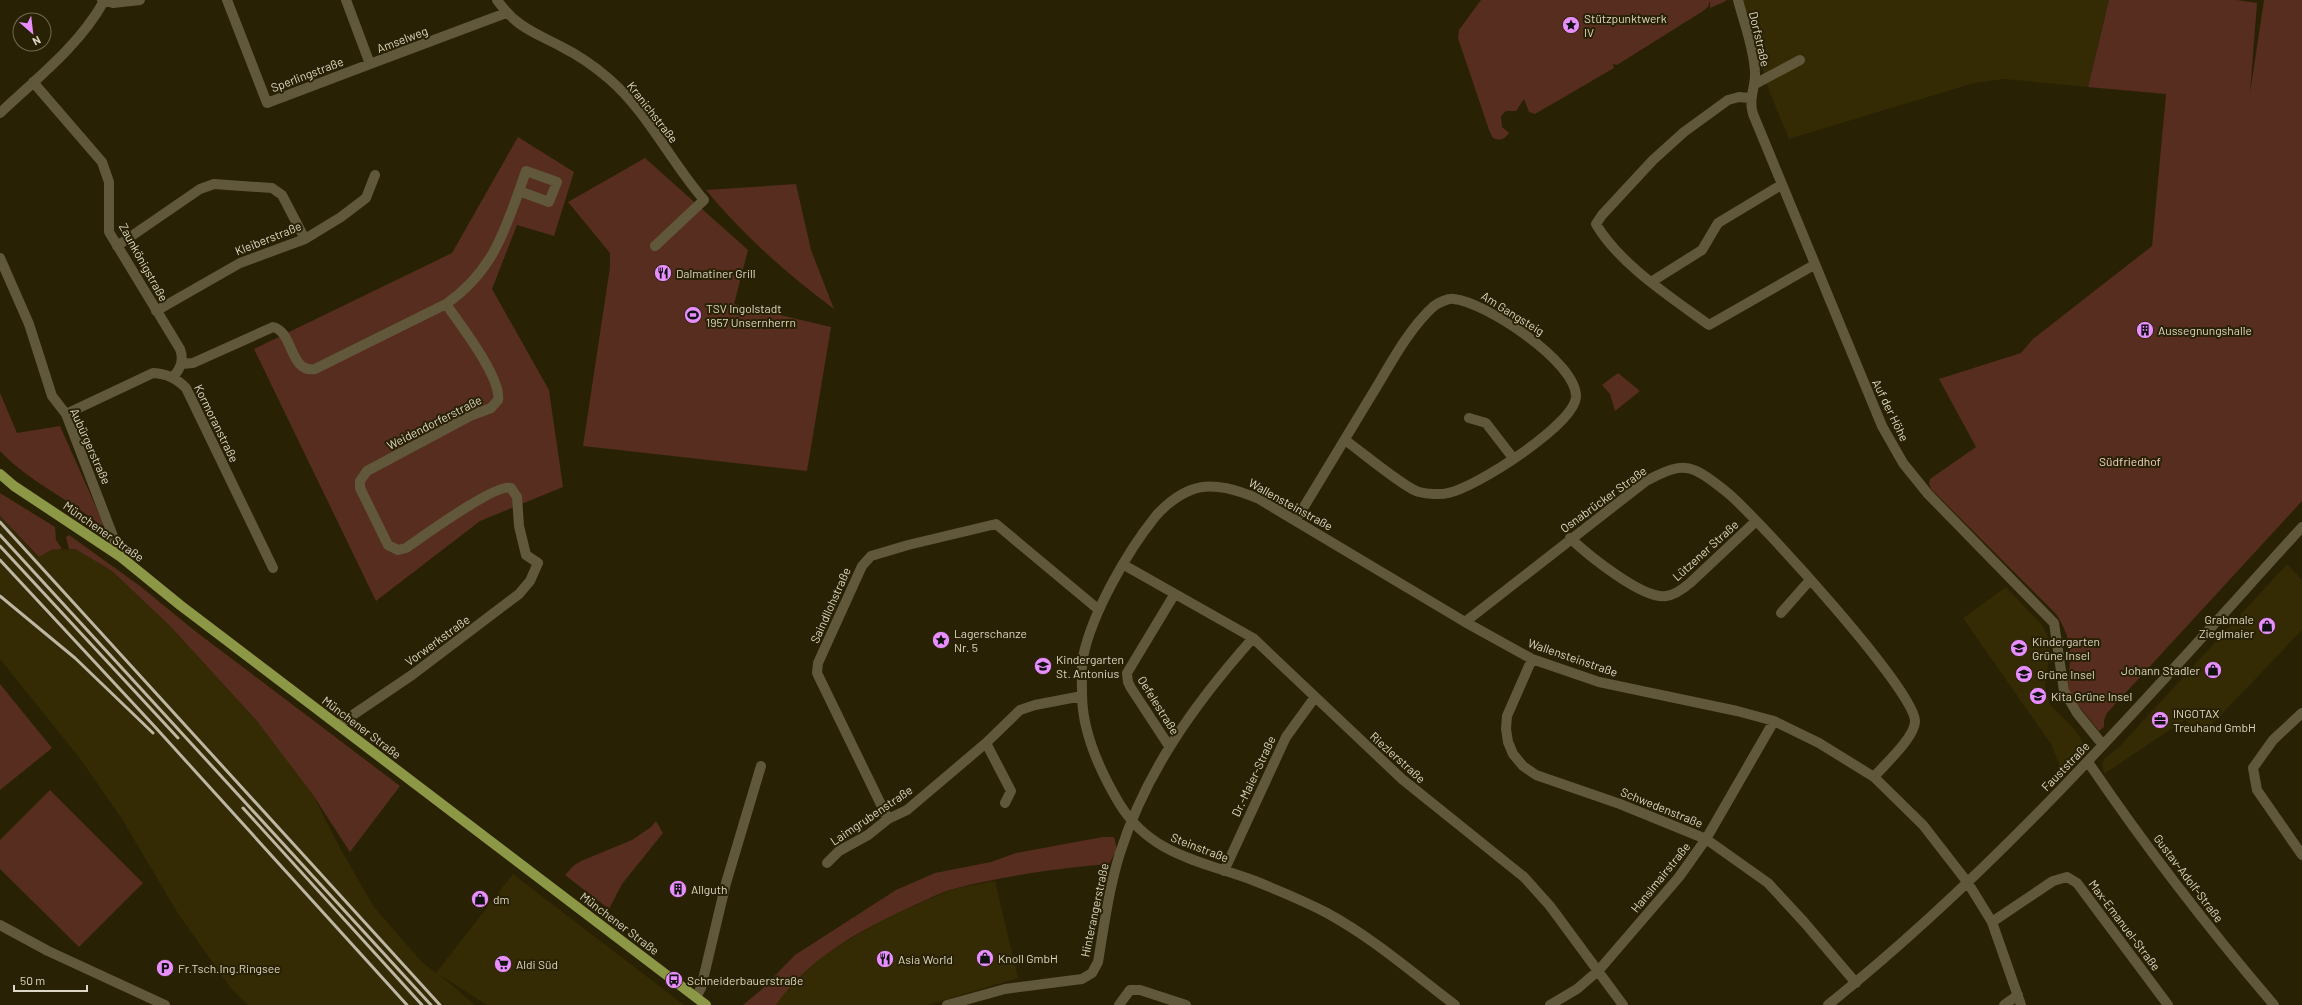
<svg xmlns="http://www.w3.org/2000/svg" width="2302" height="1005" font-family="Barlow,sans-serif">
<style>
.built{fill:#342a03}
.green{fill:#562d1f}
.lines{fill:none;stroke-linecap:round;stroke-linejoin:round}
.minor{stroke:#61583b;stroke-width:10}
.major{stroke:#8d9846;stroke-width:10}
.rail{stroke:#bcb6a3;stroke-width:3}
.labels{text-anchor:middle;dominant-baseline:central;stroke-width:4;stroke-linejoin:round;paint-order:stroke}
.poi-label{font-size:12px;fill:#dcd7c6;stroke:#292104;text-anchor:start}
.street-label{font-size:12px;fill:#dcd7c6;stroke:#292104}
.park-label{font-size:12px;fill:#f5d4c9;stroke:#292104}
</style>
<rect width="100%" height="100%" fill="#292104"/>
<path class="built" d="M1743 0H2109L2088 87 2004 79 1974 83 1789 139 1768 88Z
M0 516 38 557 51 550 75 549 112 571 170 626 257 721 282 751 313 795 340 848 374 907 422 962 436 973 513 874 684 1005H487L440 975 475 1005H248L230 987 179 915 120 816 78 756 0 659Z
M2287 564 2302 580V630L2201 736 2185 720 2104 774 2102 764 2105 758 2119 747Z
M2006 587 2042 625 2051 642 2045 687 2050 705 2075 730 2086 747 2064 770 2061 769 2051 744 1963 618Z
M995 881 1018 978 927 1005H776L786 990 823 955 884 919 952 889Z"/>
<path class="green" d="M1481 0H1726V1L1710 8V1L1708 7 1703 11 1617 65 1613 64 1614 68 1535 114 1529 112 1524 99 1516 111H1506L1501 116 1502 127 1509 133C1504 140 1500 141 1493 138L1489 130 1458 38 1459 30Z
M2109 0H2237L2257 3 2250 93 2264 0H2302V501L2107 713 2104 720V727L2099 731 2070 695C2066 683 2070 670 2070 658 2071 642 2064 626 2056 614L1932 490 1929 484 1930 479 1976 447 1939 379 2021 353 2033 339 2152 246 2166 94 2088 87Z
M518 137 574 172 554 236 517 225 492 289 549 390 563 487 480 521 376 601 254 349 452 253Z
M645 158 748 250 734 304 831 327 807 471 583 446 610 267V253L568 202Z
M796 184 811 250 834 309C787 274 744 236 706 190Z
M1618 373 1640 391 1615 411 1610 394 1602 385Z
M0 393 17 433 60 426 104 525H100C68 498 29 482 0 451Z
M0 493 55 527 56 540 62 549 51 550 39 557 0 516Z
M69 535 140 586 195 631 400 786 350 852 313 795 257 721 170 626 112 571 75 549H69L66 537Z
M0 684 52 748 0 790Z
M50 790 143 883 79 947 0 869V840Z
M656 821 663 833 622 884 609 909 565 875 573 866 581 861 632 840 651 827Z
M1103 837H1114L1117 849 1109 864C1057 868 1004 876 953 889 941 892 929 899 917 904 864 928 810 956 776 1005H743L761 990 795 955 896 890 935 873 991 862 1016 853Z"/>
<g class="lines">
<path class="minor" d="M102 0 113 3 140 0
M227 0 267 103 370 64
M346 0 370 64 506 13
M497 0C517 28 534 32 562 47 578 55 594 66 608 78 647 111 670 161 704 200L655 246
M1738 0C1744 23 1754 48 1755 72 1756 87 1748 98 1753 114L1882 426 1903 463 1928 494 2054 623 2064 691 2077 713 2103 745
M33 82 102 162 109 182V232L180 349C184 360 181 368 173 377
M1755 84 1800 60
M1750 98 1739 97 1728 100 1684 132 1653 160 1602 215 1596 224C1619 264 1672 298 1709 325L1814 265
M0 113C37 78 79 46 104 1
M526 171 557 182 549 202 519 191Z
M117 246 200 189 214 184 272 188 282 195 305 239
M0 258 29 324 52 396 66 414 121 557
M1651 282 1702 250 1718 223 1781 185
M446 304C489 274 502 239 519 191
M156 311 240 263 305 239 341 217 366 198 375 175
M181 364 193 363 273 327C294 332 289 373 315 369L446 304C459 323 502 378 498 400L491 408 470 416 367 471 360 481V488L388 545 398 550 406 548C422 537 496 483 511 488L517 497 519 526 526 555 538 563 530 581 519 594 412 675 338 725
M66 414 153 373C167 374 176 378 186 388L273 568
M1469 418 1486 423 1513 458
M1296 520C1321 479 1346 437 1371 396 1389 367 1408 329 1434 306 1438 303 1448 298 1454 299 1485 302 1577 362 1576 397 1574 425 1475 488 1448 493 1441 495 1427 494 1419 492 1406 489 1359 450 1345 440
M1570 538C1587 554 1643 600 1666 596 1675 595 1683 589 1690 583L1755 522
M1124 565 1253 638 1402 779 1524 877 1550 906 1623 1005
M1781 613 1810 580
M1465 622 1646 481C1660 474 1678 463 1694 470 1705 474 1719 486 1729 494 1758 519 1917 692 1915 722 1914 738 1885 764 1874 777
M1532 659 1507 716 1506 729 1508 742 1513 754 1523 766 1536 775 1620 804 1706 839 1768 883 1804 922 1856 983
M2302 713 2273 740 2253 768 2257 790 2302 855
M986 743 1011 791 1005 803
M1169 746 1131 688 1128 682 1127 673 1174 595
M2088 762C2145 846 2208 928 2274 1005
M888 819 817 673 818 663 862 566 871 556 908 545 996 524 1099 610
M827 863 839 851 868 835 888 819 907 810 986 743 1020 710 1035 705 1082 696
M1224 871 1286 737 1315 697
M1992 922 2053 881 2067 877 2077 883 2168 1005
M0 925 48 951 165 1005
M696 997 701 988 726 883 761 766
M947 1005 1005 989 1082 979 1092 973 1098 962C1104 926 1109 888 1120 853 1146 771 1196 702 1253 638
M1119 1005 1130 990H1140L1186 1005
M1455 1005C1414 974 1373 938 1327 913 1304 901 1280 891 1255 881 1202 861 1151 856 1119 803 1100 771 1082 732 1082 694 1082 682 1081 668 1083 657 1092 613 1127 552 1155 517 1164 506 1178 495 1191 490 1213 481 1240 491 1259 499L1465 622 1532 659 1599 682 1737 711 1774 721 1819 743 1874 777 1923 825 1968 883 1992 922 2021 1005
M1550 1005 1577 989 1599 970 1679 877 1706 839 1774 721
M1828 1005C2004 864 2151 693 2302 527
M2004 1005 2018 995"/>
<path class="major" d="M0 474 14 486 121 557 180 605 706 1005"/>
<path class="rail" d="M0 522 440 1005
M0 535 431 1005
M0 546 178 738
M0 560 156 728 407 1005
M0 596 75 658 153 733
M243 808 422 1005"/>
</g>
<defs>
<symbol id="sight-disc" viewBox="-11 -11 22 22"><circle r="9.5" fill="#e88eff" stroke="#292104"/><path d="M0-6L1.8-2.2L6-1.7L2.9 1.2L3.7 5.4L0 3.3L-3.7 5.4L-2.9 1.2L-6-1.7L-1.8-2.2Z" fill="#111"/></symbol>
<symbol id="restaurant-disc" viewBox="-11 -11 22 22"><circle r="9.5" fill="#e88eff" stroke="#292104"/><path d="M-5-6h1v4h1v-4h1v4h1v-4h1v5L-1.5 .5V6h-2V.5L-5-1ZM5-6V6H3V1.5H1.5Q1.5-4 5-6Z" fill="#111"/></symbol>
<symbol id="stadium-disc" viewBox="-11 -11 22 22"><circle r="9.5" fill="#e88eff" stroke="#292104"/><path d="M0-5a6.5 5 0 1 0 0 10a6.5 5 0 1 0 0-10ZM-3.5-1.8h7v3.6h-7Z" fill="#111"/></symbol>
<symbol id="building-disc" viewBox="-11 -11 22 22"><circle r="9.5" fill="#e88eff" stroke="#292104"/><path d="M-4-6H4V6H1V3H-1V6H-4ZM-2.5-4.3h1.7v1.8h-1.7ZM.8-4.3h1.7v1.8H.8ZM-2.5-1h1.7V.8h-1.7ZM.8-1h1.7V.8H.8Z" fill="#111"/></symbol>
<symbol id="shop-disc" viewBox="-11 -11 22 22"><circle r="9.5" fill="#e88eff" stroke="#292104"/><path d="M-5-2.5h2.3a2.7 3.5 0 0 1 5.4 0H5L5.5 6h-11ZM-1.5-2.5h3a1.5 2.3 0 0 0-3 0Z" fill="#111"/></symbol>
<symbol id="school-disc" viewBox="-11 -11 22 22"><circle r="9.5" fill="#e88eff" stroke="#292104"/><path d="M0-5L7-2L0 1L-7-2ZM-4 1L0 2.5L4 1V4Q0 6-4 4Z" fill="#111"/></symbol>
<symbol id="office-disc" viewBox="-11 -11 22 22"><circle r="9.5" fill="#e88eff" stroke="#292104"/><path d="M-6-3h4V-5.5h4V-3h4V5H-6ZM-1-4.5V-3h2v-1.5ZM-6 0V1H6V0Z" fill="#111"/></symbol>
<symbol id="supermarket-disc" viewBox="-11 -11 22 22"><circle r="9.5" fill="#e88eff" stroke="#292104"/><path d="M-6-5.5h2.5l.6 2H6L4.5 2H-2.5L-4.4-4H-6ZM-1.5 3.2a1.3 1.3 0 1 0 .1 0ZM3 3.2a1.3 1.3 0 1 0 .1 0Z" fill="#111"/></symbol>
<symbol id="parking-disc" viewBox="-11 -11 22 22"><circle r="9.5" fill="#e88eff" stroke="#292104"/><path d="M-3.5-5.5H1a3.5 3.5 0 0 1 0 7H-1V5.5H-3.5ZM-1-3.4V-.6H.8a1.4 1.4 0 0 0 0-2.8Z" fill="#111"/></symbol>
<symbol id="bus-disc" viewBox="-11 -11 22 22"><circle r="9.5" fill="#e88eff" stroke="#292104"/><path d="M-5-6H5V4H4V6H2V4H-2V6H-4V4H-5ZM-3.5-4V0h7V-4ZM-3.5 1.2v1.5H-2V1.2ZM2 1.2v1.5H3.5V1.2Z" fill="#111"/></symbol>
</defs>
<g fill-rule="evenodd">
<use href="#sight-disc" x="1561" y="15" width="20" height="20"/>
<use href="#restaurant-disc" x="653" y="263" width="20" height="20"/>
<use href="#stadium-disc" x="683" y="305" width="20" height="20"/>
<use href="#building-disc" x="2135" y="320" width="20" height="20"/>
<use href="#shop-disc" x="2257" y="616" width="20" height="20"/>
<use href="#sight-disc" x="931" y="630" width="20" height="20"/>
<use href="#school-disc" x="2009" y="638" width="20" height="20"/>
<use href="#school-disc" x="1033" y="656" width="20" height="20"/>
<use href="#shop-disc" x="2203" y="660" width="20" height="20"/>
<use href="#school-disc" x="2014" y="664" width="20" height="20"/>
<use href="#school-disc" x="2028" y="686" width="20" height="20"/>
<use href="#office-disc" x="2150" y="710" width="20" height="20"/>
<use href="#building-disc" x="668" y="879" width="20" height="20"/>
<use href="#shop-disc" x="470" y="889" width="20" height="20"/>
<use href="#shop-disc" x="975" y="948" width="20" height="20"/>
<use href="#restaurant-disc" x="875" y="949" width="20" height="20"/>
<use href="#supermarket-disc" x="493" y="954" width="20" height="20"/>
<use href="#parking-disc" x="155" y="958" width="20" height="20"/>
<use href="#bus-disc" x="664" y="970" width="20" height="20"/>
</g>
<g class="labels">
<g class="poi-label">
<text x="1584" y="18">Stützpunktwerk<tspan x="1584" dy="14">IV</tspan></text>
<text x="676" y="273">Dalmatiner Grill</text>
<text x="706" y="308">TSV Ingolstadt<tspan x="706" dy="14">1957 Unsernherrn</tspan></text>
<text x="2158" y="330">Aussegnungshalle</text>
<text x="2254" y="619" text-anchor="end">Grabmale<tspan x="2254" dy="14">Zieglmaier</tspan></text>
<text x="954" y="633">Lagerschanze<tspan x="954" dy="14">Nr. 5</tspan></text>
<text x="2032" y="641">Kindergarten<tspan x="2032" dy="14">Grüne Insel</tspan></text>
<text x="1056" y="659">Kindergarten<tspan x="1056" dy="14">St. Antonius</tspan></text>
<text x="2200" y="670" text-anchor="end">Johann Stadler</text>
<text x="2037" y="674">Grüne Insel</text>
<text x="2051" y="696">Kita Grüne Insel</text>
<text x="2173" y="713">INGOTAX<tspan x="2173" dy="14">Treuhand GmbH</tspan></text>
<text x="691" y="889">Allguth</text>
<text x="493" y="899">dm</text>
<text x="998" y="958">Knoll GmbH</text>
<text x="898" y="959">Asia World</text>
<text x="516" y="964">Aldi Süd</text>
<text x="178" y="968">Fr.Tsch.Ing.Ringsee</text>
<text x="687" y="980">Schneiderbauerstraße</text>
</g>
<g class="street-label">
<text transform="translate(402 39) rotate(-21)">Amselweg</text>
<text transform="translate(1760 39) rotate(77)">Dorfstraße</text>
<text transform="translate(307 74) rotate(-21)">Sperlingstraße</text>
<text transform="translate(653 112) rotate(52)">Kranichstraße</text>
<text transform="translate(268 238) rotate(-22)">Kleiberstraße</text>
<text transform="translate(144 262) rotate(61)">Zaunkönigstraße</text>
<text transform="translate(1513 313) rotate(32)">Am Gangsteig</text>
<text transform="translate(1891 410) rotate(64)">Auf der Höhe</text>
<text transform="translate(434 422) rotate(-27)">Weidendorferstraße</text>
<text transform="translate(217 423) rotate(64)">Kormoranstraße</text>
<text transform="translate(91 446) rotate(66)">Aubürgerstraße</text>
<text transform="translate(1603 499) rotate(-36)">Osnabrücker Straße</text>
<text transform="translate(1291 504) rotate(29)">Wallensteinstraße</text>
<text transform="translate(104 531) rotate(35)">Münchener Straße</text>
<text transform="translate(1705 550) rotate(-42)">Lützener Straße</text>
<text transform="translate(830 605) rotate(-66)">Saindllohstraße</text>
<text transform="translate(437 640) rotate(-36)">Vorwerkstraße</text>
<text transform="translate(1573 657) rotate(19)">Wallensteinstraße</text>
<text transform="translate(1159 705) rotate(58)">Oefelestraße</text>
<text transform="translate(362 727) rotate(37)">Münchener Straße</text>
<text transform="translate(1398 757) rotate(42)">Riezlerstraße</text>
<text transform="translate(2065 766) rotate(-46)">Fauststraße</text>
<text transform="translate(1253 776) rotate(-65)">Dr.-Maier-Straße</text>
<text transform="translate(1662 807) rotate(22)">Schwedenstraße</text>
<text transform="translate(871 815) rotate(-34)">Laimgrubenstraße</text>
<text transform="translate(1200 847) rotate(21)">Steinstraße</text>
<text transform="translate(1660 877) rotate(-51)">Hanslmairstraße</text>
<text transform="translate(2189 878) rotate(53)">Gustav-Adolf-Straße</text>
<text transform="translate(1094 910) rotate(-78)">Hinterangerstraße</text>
<text transform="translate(620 923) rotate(37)">Münchener Straße</text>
<text transform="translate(2125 925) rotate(53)">Max-Emanuel-Straße</text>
</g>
<g class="park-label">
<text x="2130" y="461">Südfriedhof</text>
</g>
</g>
<g transform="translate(32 32) rotate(152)"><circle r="19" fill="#292104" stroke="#716a52"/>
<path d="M0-3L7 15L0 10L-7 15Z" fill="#e88eff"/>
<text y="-6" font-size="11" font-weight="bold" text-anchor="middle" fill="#dcd7c6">N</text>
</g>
<path d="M14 985v6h73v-6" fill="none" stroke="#dcd7c6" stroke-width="2"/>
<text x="20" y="985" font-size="12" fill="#dcd7c6" stroke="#292104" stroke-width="3" paint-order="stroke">50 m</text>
</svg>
